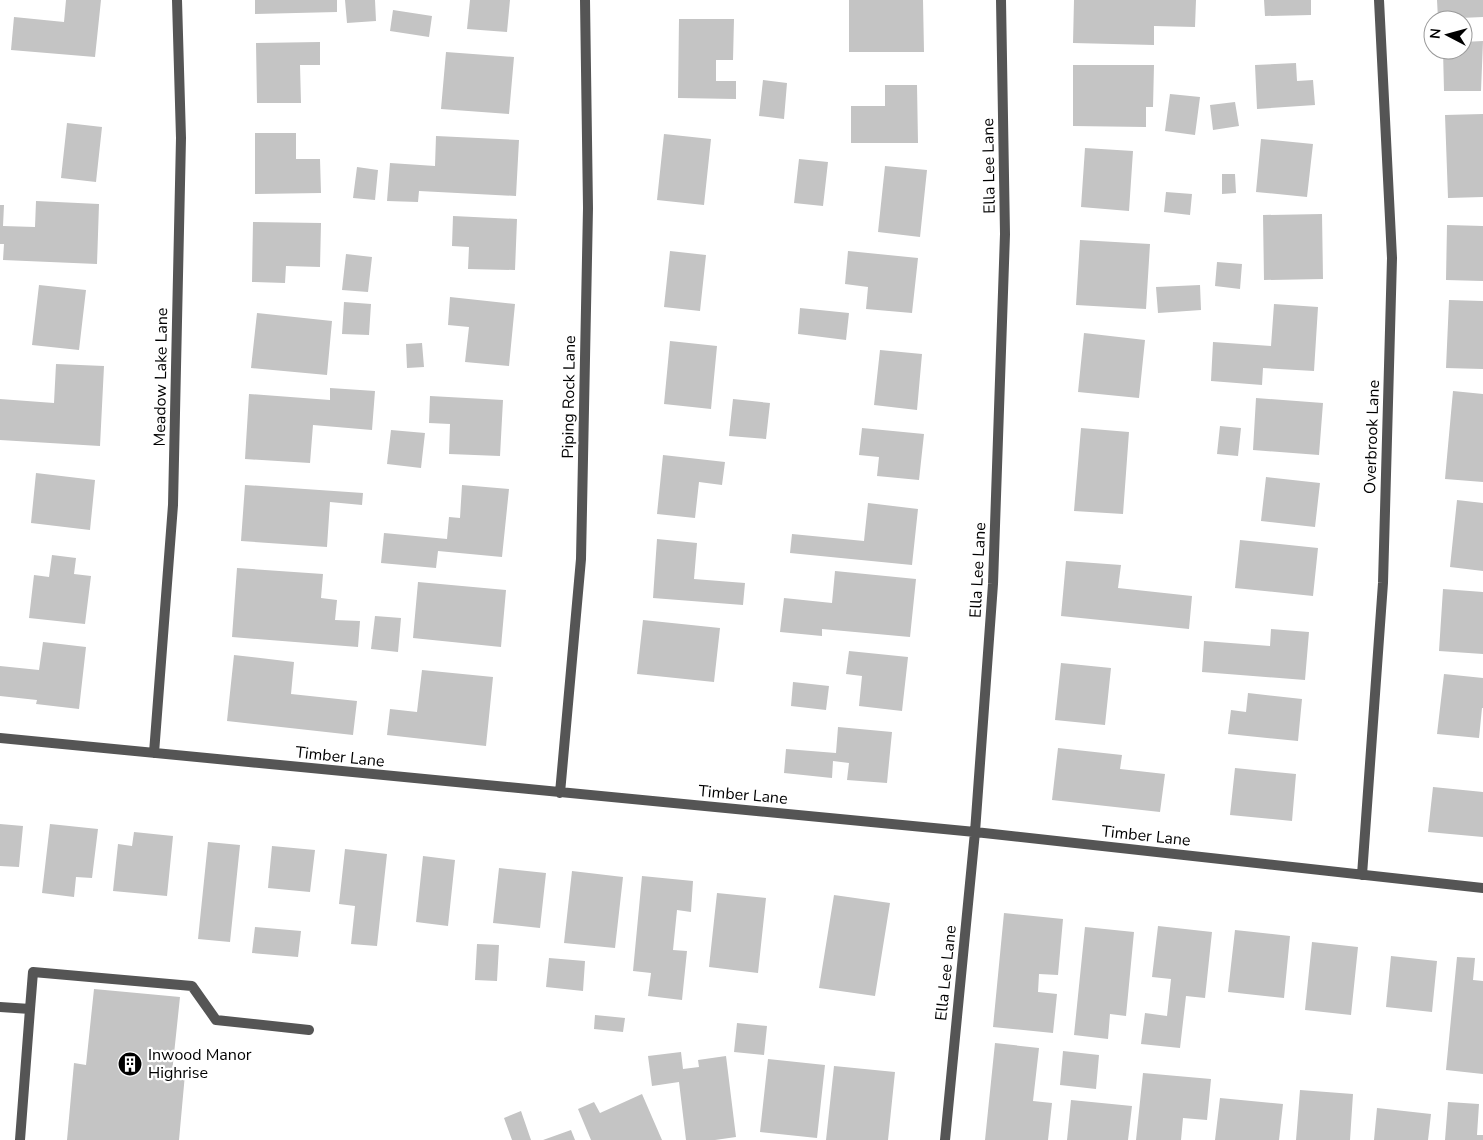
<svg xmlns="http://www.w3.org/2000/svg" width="1483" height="1140" font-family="'Nunito Sans',sans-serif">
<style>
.building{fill:#c4c4c4}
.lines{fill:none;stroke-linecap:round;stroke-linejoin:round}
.lane{stroke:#555;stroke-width:10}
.street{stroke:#555;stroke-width:10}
.labels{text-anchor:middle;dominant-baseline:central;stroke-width:4.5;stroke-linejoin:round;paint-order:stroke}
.street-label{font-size:16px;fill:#000;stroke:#fff}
.poi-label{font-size:16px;fill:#000;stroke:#fff;text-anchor:start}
</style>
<rect width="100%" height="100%" fill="#fff"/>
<path class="building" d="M66 0H101L95 57 11 50 14 17 64 22Z
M255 0H337V12L255 14Z
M345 0H375L376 21 347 23Z
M470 0H510L507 32 467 29Z
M849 0H923L924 52H849Z
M1074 0H1196L1195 27 1154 26V45L1073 43Z
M1264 0H1311V15L1265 16Z
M1437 0H1483V17L1438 19Z
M393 10 432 16 429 37 390 31Z
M679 19H734L733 60H716V81H736V99L678 98Z
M1483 41 1481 91H1444L1443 50H1463V42Z
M320 42V65H300L301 103H257L256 43Z
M446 52 514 57 509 114 441 109Z
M1296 63 1297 81 1313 80 1315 105 1257 109 1255 65Z
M1073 65H1154L1153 107H1146V127L1073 126Z
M763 80 787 83 784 119 759 116Z
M885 85H917L918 143H851V106H885Z
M1170 94 1200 97 1195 135 1165 131Z
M1235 102 1239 126 1213 130 1210 105Z
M1483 114V197L1448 198 1445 115Z
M67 123 102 127 96 182 61 178Z
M255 133H296V159H320L321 193 255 194Z
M664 134 711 139 704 205 657 200Z
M436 136 519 140 516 196 419 191 418 202 387 201 390 163 435 166Z
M1261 139 1313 144 1307 197 1256 192Z
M1085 148 1133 151 1129 211 1081 207Z
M799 159 828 162 823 206 794 203Z
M885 166 927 170 920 237 878 232Z
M357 167 378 170 375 200 353 198Z
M1222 174H1235L1236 193 1222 194Z
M1166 192 1192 194 1190 215 1164 212Z
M36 201 99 204 97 264 3 260 4 244H0V205H4L3 226 35 227Z
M1322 214 1323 279 1264 280 1263 215Z
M453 216 517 219 515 270 468 269 469 247 452 246Z
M253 222 321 223 320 267 286 266 285 283 252 282Z
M1447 225 1483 226V281L1446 280Z
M1080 240 1150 244 1146 309 1076 305Z
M670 251 706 255 700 311 664 307Z
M848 251 918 258 912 313 866 309 868 287 845 284Z
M346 254 372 257 368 292 342 290Z
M1217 262 1242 264 1240 289 1215 286Z
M39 285 86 290 79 350 32 345Z
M1200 285 1201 310 1158 313 1156 287Z
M450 297 515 304 509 366 465 362 469 327 448 325Z
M1449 300 1483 301V369L1446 368Z
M344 302 371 304 369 335 342 334Z
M1274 304 1318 307 1314 371 1263 368 1262 385 1211 381 1213 342 1271 346Z
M800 308 849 313 846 340 798 334Z
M257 313 332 321 327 375 251 368Z
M1084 333 1145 340 1139 398 1078 392Z
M670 341 717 346 711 409 664 404Z
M422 343 424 367 407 368 406 344Z
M880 350 922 354 917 410 874 405Z
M56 364 104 366 100 446 0 440V399L54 403Z
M330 388 375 391 372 430 313 425 310 463 245 459 249 394 330 400Z
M1453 391 1483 394V482L1445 479Z
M430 396 503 400 500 456 449 454 450 424 429 423Z
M1256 398 1323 403 1319 455 1253 450Z
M733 399 770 403 766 439 729 436Z
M1220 426 1241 428 1238 456 1217 454Z
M862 428 924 434 919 480 877 476 879 457 859 455Z
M1081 428 1129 432 1123 514 1074 511Z
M391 430 425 433 421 468 387 464Z
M663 455 725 462 722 485 699 482 695 518 657 514Z
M36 473 95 480 90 530 31 523Z
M1266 477 1320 483 1315 527 1261 521Z
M245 485 363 493 362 505 330 502 327 547 241 541Z
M462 485 509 489 502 557 438 551 436 568 381 563 384 533 447 539 449 517 460 518Z
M1457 500 1483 503V571L1450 567Z
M868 503 918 509 912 565 790 553 792 534 864 541Z
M657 539 697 543 694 579 745 583 743 605 653 598Z
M1240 540 1318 548 1313 596 1235 588Z
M52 555 76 558 74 574 91 576 85 624 29 618 34 575 49 577Z
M1066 561 1121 565 1118 588 1192 596 1189 629 1061 616Z
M237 568 323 574 321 598 337 600 335 620 360 621 358 647 232 637Z
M835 571 916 579 910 637 822 629V636L780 632 784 598 832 603Z
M418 582 506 590 501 647 413 638Z
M1443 589 1483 592V654L1439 651Z
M375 616 401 618 398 652 371 649Z
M643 620 720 628 714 682 637 674Z
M1271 629 1309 632 1305 680 1202 672 1204 641 1270 646Z
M43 642 86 647 79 709 36 704 37 700 0 696V666L39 670Z
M849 651 908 657 902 711 859 706 862 676 846 674Z
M234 655 294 662 291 694 357 701 353 735 227 721Z
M1061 663 1111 668 1105 725 1055 720Z
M422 670 493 677 486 746 387 735 390 709 417 712Z
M1444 674 1483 678V708H1482L1479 738 1437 734Z
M793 682 829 686 826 710 791 706Z
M1248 693 1302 699 1298 741 1228 734 1231 710 1246 712Z
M838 727 892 732 887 783 847 780 849 763 833 761 832 778 784 773 786 749 836 753Z
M1058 748 1122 755 1120 769 1165 774 1160 812 1052 800Z
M1235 768 1296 774 1292 821 1230 815Z
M1433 787 1483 792V837L1428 832Z
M0 824 23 826 19 867 0 866Z
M50 824 98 829 92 878 76 877 74 897 42 893Z
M134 832 173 836 167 896 113 891 118 844 132 846Z
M208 842 240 845 230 942 198 939Z
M272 846 315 850 310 892 268 888Z
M345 849 387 854 377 946 351 944 355 906 339 904Z
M423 856 455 860 448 926 416 922Z
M499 868 546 873 540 928 493 923Z
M572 871 623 877 615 948 564 943Z
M642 876 693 881 691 912 677 910 673 950 687 951 682 1000 648 996 651 973 633 971Z
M717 893 766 898 758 973 709 967Z
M834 895 890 903 875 996 819 988Z
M1004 913 1063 919 1058 975 1039 974 1038 992 1057 994 1053 1033 993 1027Z
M1158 926 1212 932 1205 998 1186 996 1180 1048 1141 1044 1145 1013 1167 1016 1171 979 1152 977Z
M255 927 301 931 298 957 252 953Z
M1085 927 1134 932 1126 1016 1110 1014 1108 1039 1074 1035Z
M1235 930 1290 936 1284 998 1228 992Z
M1312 942 1358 947 1351 1015 1305 1010Z
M477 944 499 945 497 981 475 980Z
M1391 956 1437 961 1432 1012 1386 1007Z
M1457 957 1475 958 1473 980 1483 981V1074L1446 1070Z
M549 958 585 961 583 991 546 987Z
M94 989 180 997 172 1073 185 1074 179 1140H67L74 1063 86 1065Z
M595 1015 625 1018 623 1032 594 1029Z
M737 1023 767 1026 764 1055 734 1052Z
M995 1043 1039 1048 1033 1101 1052 1103 1048 1140H985Z
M1063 1051 1099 1055 1096 1089 1060 1085Z
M681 1052 683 1069 699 1067 698 1060 726 1056 736 1137 715 1140H686L679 1082 652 1086 648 1056Z
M768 1059 825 1065 817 1138 760 1132Z
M834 1066 895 1072 888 1140H826Z
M1143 1073 1211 1079 1207 1120 1183 1118 1181 1140H1136Z
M1300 1090 1353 1094 1350 1140H1296Z
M642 1094 662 1140H591L578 1109 594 1102 600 1113Z
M1220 1098 1283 1104 1279 1140H1215Z
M1071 1100 1132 1106 1128 1140H1067Z
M1448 1102 1479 1104 1477 1135H1483V1140H1445Z
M1377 1108 1431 1114 1428 1140H1374Z
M521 1111 531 1140H512L504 1118Z
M571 1130 575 1140H543Z"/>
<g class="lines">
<path class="lane" d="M0 1007 30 1009 20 1140
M30 1009 33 972 192 986 216 1020 309 1030"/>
<path class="street" d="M0 738 975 832 1483 888
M154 753 173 505 181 138 177 0
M560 793 581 559 588 208 585 0
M1362 875 1383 583 1392 258 1379 0
M945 1140 975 832 993 584 1005 234 1001 0"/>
</g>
<defs>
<symbol id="building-disc" viewBox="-11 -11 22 22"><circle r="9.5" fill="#000" stroke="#fff"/><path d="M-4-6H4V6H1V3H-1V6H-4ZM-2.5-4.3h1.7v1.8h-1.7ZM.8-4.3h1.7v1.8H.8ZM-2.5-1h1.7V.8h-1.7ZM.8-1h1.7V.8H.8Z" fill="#fff"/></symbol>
</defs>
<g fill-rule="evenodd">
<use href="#building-disc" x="116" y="1050" width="28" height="28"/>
</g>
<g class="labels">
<g class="street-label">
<text transform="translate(989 166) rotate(-91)">Ella Lee Lane</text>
<text transform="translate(161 377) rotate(-89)">Meadow Lake Lane</text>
<text transform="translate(569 397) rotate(-89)">Piping Rock Lane</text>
<text transform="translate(1372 437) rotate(-88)">Overbrook Lane</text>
<text transform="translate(978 570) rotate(-87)">Ella Lee Lane</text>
<text transform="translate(340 757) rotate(6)">Timber Lane</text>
<text transform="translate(743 795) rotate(5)">Timber Lane</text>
<text transform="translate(1146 836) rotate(6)">Timber Lane</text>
<text transform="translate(946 973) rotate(-84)">Ella Lee Lane</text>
</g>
<g class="poi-label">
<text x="148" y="1055">Inwood Manor<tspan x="148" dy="18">Highrise</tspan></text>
</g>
</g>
<g transform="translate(1448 35) rotate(276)"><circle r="24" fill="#ffffff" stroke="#999999"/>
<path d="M0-4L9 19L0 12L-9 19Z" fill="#000000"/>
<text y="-8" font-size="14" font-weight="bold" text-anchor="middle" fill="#000000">N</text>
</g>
</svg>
